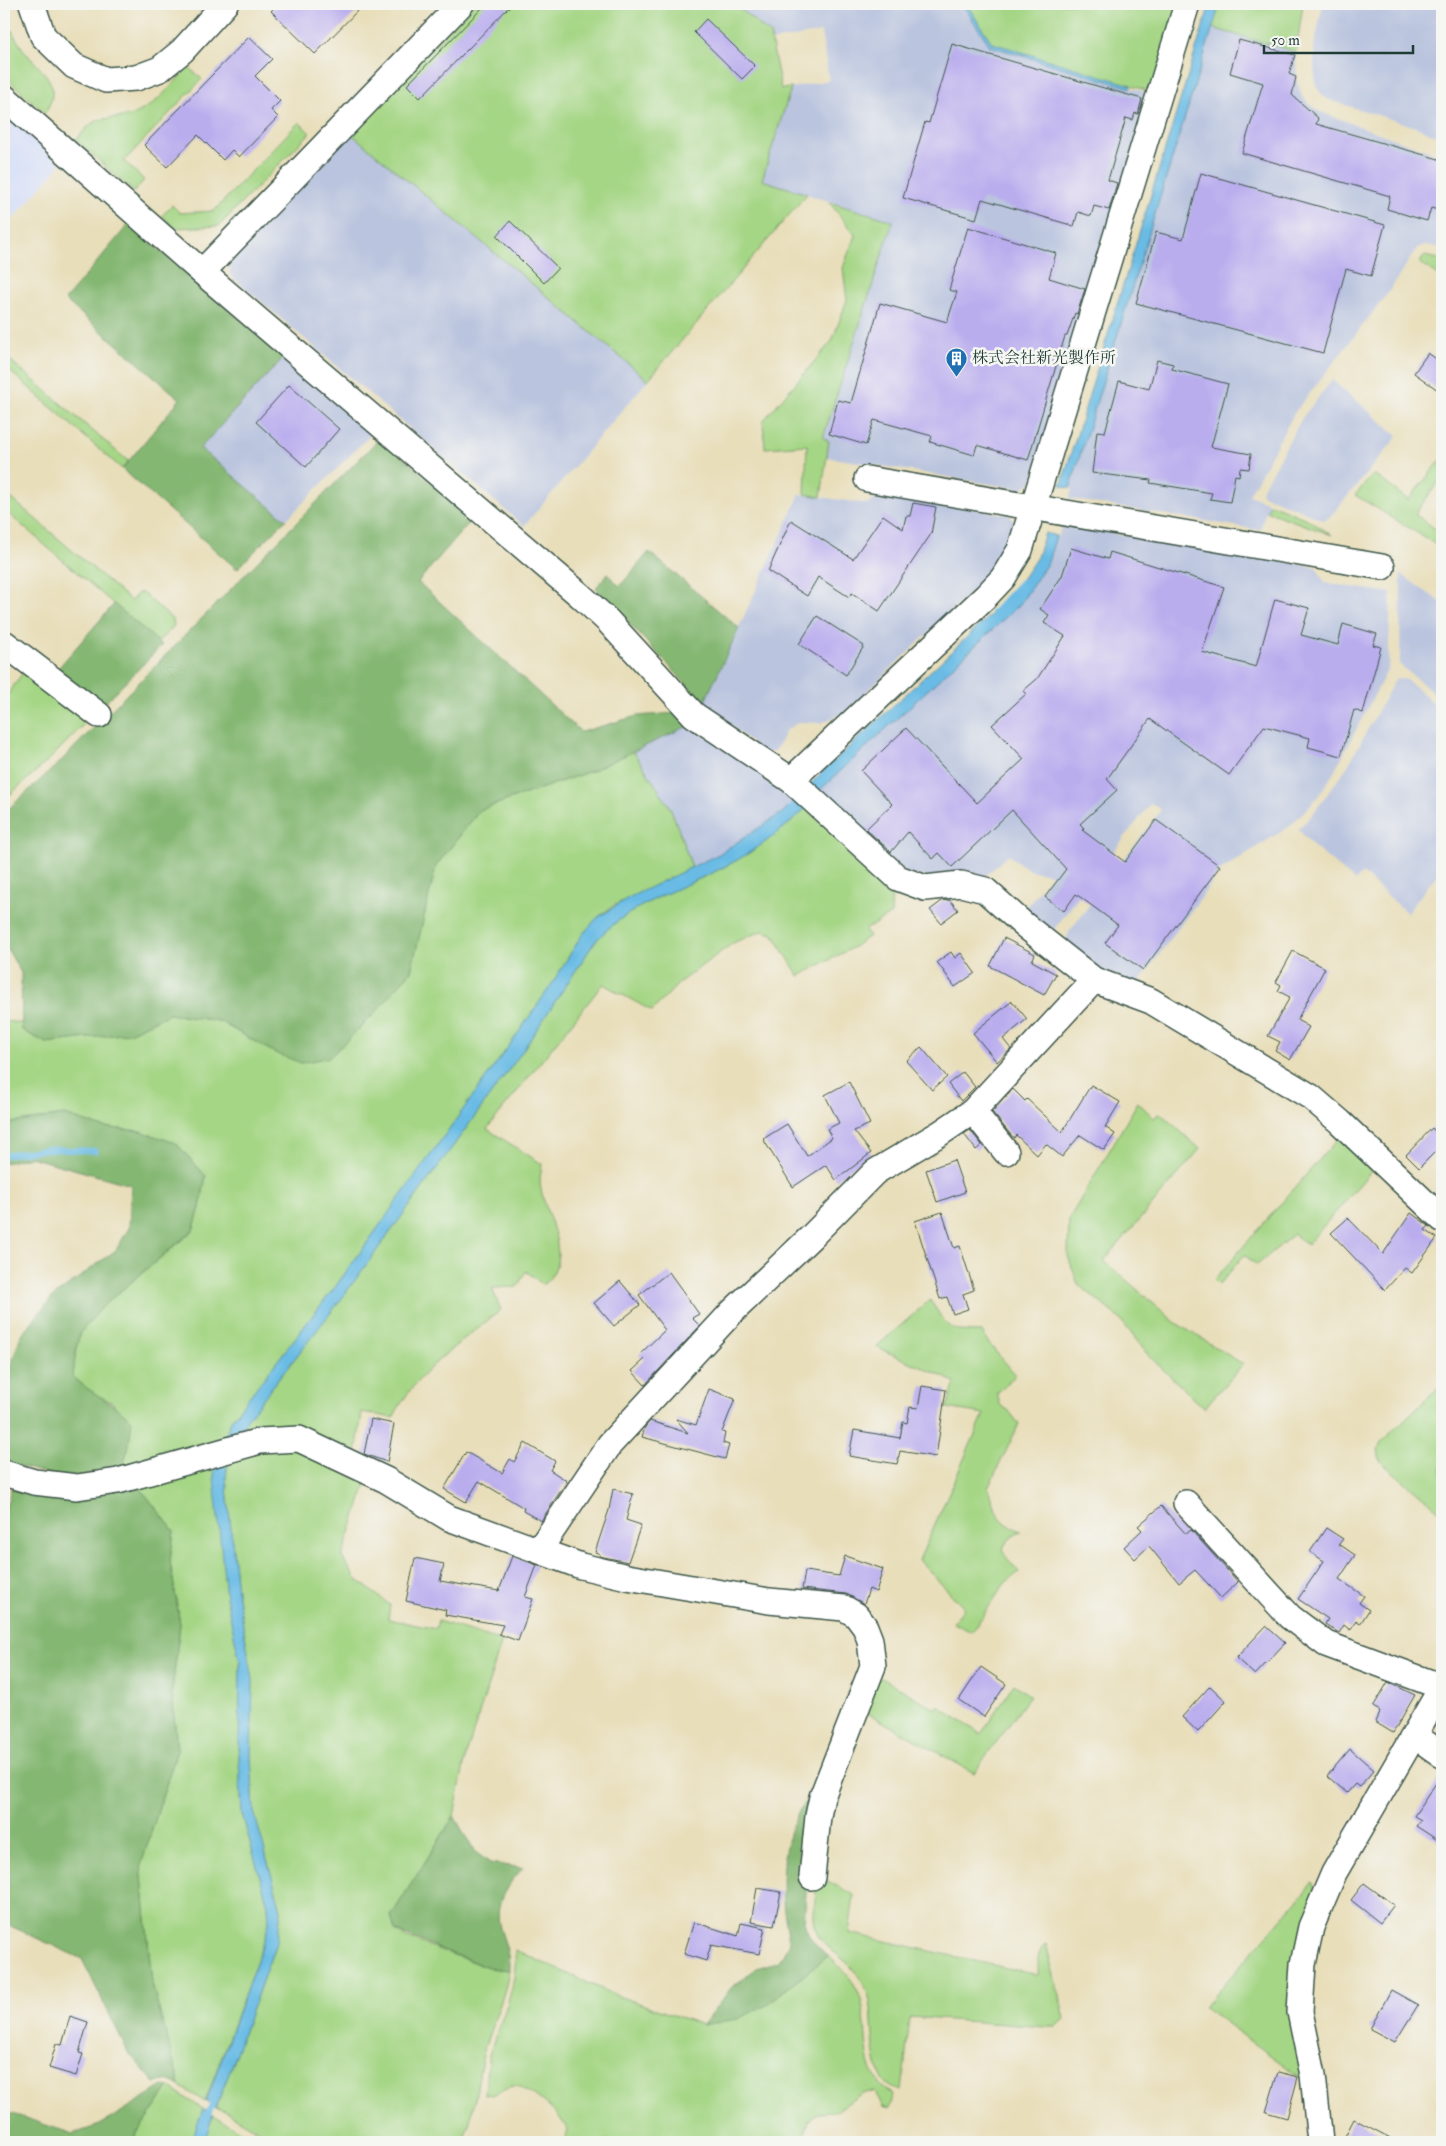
<svg xmlns="http://www.w3.org/2000/svg" width="1446" height="2146" font-family="'IM FELL Double Pica','Noto Serif JP',serif">
<style>
.built{fill:#d0daf9}
.industrial{fill:#bac4de}
.green{fill:#a5d685;stroke:#628a5c}
.forest{fill:#84b772;stroke:#527a53}
.water{fill:#69bbe5;stroke:#447c8c}
.lines{fill:none;stroke-linecap:round;stroke-linejoin:round}
.stream{stroke:#69bbe5;stroke-width:6}
.building{fill:#baadee}
.minor-casing{stroke:#3d5548;stroke-width:28}
.minor{stroke:#fff;stroke-width:25}
.labels{text-anchor:middle;dominant-baseline:central;stroke-width:5;stroke-linejoin:round;paint-order:stroke}
.poi-label{font-size:16px;fill:#1f3d34;stroke:#f6f6f2;text-anchor:start}
</style>
<rect width="100%" height="100%" fill="#f6f6f2"/>
<filter id="ink" filterUnits="userSpaceOnUse"><feTurbulence type="fractalNoise" baseFrequency=".02" numOctaves="2"/><feDisplacementMap in="SourceGraphic" scale="10" xChannelSelector="R" yChannelSelector="G"/><feConvolveMatrix kernelMatrix="1 2 1 2 8 2 1 2 1" color-interpolation-filters="sRGB"/></filter>
<filter id="wash" filterUnits="userSpaceOnUse"><feTurbulence type="fractalNoise" baseFrequency=".0096" numOctaves="4" result="noise"/><feDisplacementMap in="SourceGraphic" scale="20" xChannelSelector="R" yChannelSelector="G"/><feGaussianBlur stdDeviation="1.12" result="paint"/><feColorMatrix in="noise" values="0 0 0 0 0 0 0 0 0 0 0 0 0 0 0 0 0 1.4 0 .05"/><feComposite in="paint" operator="in"/></filter>
<g filter="url(#wash)">
<rect width="100%" height="100%" fill="#e8deba"/>
<path class="built" d="M4 112 61 164 4 229Z"/>
<path class="industrial" d="M734 4H962L991 46 1151 94 1032 482 1020 489 827 457 829 441 823 439 893 221 761 180 791 88 829 80 821 32 772 41 769 34Z
M1323 4H1442V138L1416 127 1329 100 1322 95 1316 86 1314 68V47Z
M1212 28 1296 52 1297 82 1301 94 1307 102 1320 112 1442 156V248L1424 245 1417 248 1388 293 1295 412 1249 495 1271 504 1266 511 1260 530 1069 499 1072 490 1070 488Z
M349 132 648 380 524 526 230 275 229 255Z
M284 357 373 432 286 520 199 448Z
M1332 380 1398 436 1330 517 1324 520 1263 495 1261 491 1302 418Z
M800 494 868 504 883 494 1010 515 1018 527 1012 541 991 573 846 712 821 723 799 722 786 730 776 750 765 754 704 703Z
M1062 525 1316 567 1325 583 1391 593 1388 669 1333 774 1317 798 1290 826 1221 870 1137 985 1097 974 1065 944 1069 932 1161 810 1151 803 1052 932 1020 916 1052 874 1031 871 1008 855 980 881 906 875 817 793 1020 604 1048 562 1056 536 1058 537Z
M1401 574 1442 603V700L1400 665Z
M1396 678 1407 680 1442 710V868L1407 913 1362 873 1355 881 1314 847 1298 829 1312 815 1347 767Z
M688 726 746 758 796 799 782 813 719 854 692 867 671 809 633 751Z"/>
<path class="green" d="M474 4H734L770 34 781 89 791 88 762 180 807 194 648 380 349 132Z
M966 4H1180L1152 92 992 43Z
M1220 4H1303L1296 52 1212 28Z
M4 13C10 28 17 42 27 54 44 74 63 84 45 113L4 76Z
M188 67 202 79 124 161 144 180 134 192 76 140C82 133 89 123 99 120 111 117 125 119 137 113 158 103 173 84 188 67Z
M299 122 310 133 219 226 175 228 162 216 172 205 180 213 214 211Z
M829 202 893 221 823 438 829 441 821 497 805 494 807 445 765 448 763 421 832 341 847 300 843 268 855 235Z
M1424 256 1442 260V278L1420 263Z
M4 355 128 461 122 469 4 366Z
M1442 459V477L1415 514 1442 534V550L1429 540 1355 495 1374 474 1408 500Z
M4 492 131 601 138 593H143L173 620 174 626 158 642 4 510Z
M1271 504 1307 519 1332 535 1266 511Z
M28 665 87 721 52 757 4 800V700Z
M633 751 671 809 692 867 613 906 597 918 582 935 550 987 514 1039 336 1286 231 1420 222 1445 121 1472 129 1445 113 1403 89 1391 73 1376 76 1349 80 1332 105 1304 193 1231 200 1208 206 1176 140 1131 101 1127 65 1115 4 1124V1021L22 1023V1030L46 1043 129 1033 169 1014 219 1021 275 1053 330 1057 376 1012 411 971 436 866 480 810 591 771Z
M806 808 892 887 891 914 865 930 869 936 852 948 799 976 773 934 761 931 733 943 681 981 652 1011 603 984 487 1129 542 1164C541 1170 540 1177 540 1183 544 1217 576 1257 543 1285L526 1271 517 1287 492 1288 501 1310C462 1341 415 1372 393 1418L362 1412 356 1454 236 1439 247 1419 339 1302 519 1056 594 943C626 905 679 890 722 868 751 854 784 830 806 808Z
M1138 1102 1154 1118 1160 1113 1200 1149 1104 1261 1176 1323 1243 1364 1204 1408 1148 1355 1120 1319 1078 1284 1068 1256 1069 1219Z
M1341 1135 1375 1167 1307 1245 1294 1234 1257 1265 1244 1255 1219 1285 1214 1280Z
M930 1300C949 1328 948 1332 982 1332L989 1344 1016 1375 997 1393 1000 1405 1008 1410 1019 1424 988 1488C995 1510 998 1523 1021 1531 995 1548 1001 1552 1019 1572L1005 1583 972 1632 953 1623 964 1608 919 1560 984 1414 947 1408 955 1382 876 1347Z
M1442 1384V1513L1380 1461 1378 1449 1381 1442Z
M286 1445 368 1478 342 1557 356 1579 390 1605 388 1619 436 1629 438 1621 502 1641 466 1755 454 1816 391 1916 395 1931 407 1938 489 1968 509 1970C505 2001 488 2028 482 2059 476 2088 475 2115 462 2142H279L225 2111 216 2108 277 1940 281 1910 254 1812 251 1757 253 1680 237 1592 226 1477 228 1459Z
M214 1462 226 1597 240 1663 239 1760 242 1814 268 1905 269 1923 265 1938 205 2102 180 2086 152 1984 141 1865 177 1750 172 1691 180 1624 170 1561 174 1531 137 1484Z
M880 1677 936 1709 938 1706 981 1734 1014 1684 1030 1696 974 1773 862 1710Z
M818 1876 854 1895 849 1933 1038 1975C1039 1963 1035 1954 1046 1944L1065 2019 1056 2027H1045L910 2017 902 2090C866 2089 876 2022 869 1997 866 1985 856 1971 846 1962 836 1952 819 1944 816 1929 811 1913 817 1892 818 1876Z
M1314 1882 1315 1888 1303 2079 1204 2007Z
M515 1950 615 1995 703 2025 765 2006 828 1956C840 1967 853 1978 859 1994 872 2027 856 2076 894 2094L889 2109 883 2107 875 2092 862 2093 835 2112 817 2113 809 2120 803 2142H565C565 2139 568 2134 567 2131 566 2118 527 2086 515 2086 507 2086 500 2091 493 2095L485 2094C486 2082 486 2068 489 2055 500 2020 518 1989 515 1950Z
M169 2087 203 2109 191 2142H138L135 2136Z
M213 2115 258 2142H204Z"/>
<path class="forest" d="M129 224 284 357 200 448 286 520 237 569 122 469 180 399 65 300Z
M380 438 473 518 418 582 581 732 637 716 677 713 688 726 591 771 480 810 436 866 411 971 376 1012 330 1057 301 1063 275 1053 219 1021 169 1014 129 1033 46 1043 22 1030 21 973 4 943V813L60 762Z
M649 552 739 628 704 703 596 588 607 574 620 586Z
M114 604 162 645 102 706 53 674Z
M65 1115 101 1127 140 1131 176 1143 206 1176 200 1208 193 1230 105 1304 80 1333 76 1349 73 1377C91 1393 113 1403 132 1420L129 1445 121 1472 59 1477 4 1462V1386L21 1335 53 1297 116 1250 129 1228 131 1185 30 1157 4 1163V1124Z
M13 1483 137 1484 174 1531 170 1561 180 1624 172 1691 177 1750 141 1865 152 1984 180 2086C171 2080 164 2078 155 2083L128 2052 82 1959 4 1923V1513Z
M823 1781 811 1821 804 1922C808 1937 816 1946 828 1956L765 2006 737 2019 703 2025 731 1988 757 1968 779 1961 790 1943C780 1901 777 1855 797 1815 803 1803 814 1791 823 1781Z
M454 1816 474 1851 490 1863 523 1868C508 1884 495 1901 499 1924 503 1940 510 1953 509 1970L489 1968 395 1931 391 1916Z
M163 2086 169 2087 135 2136 138 2142H4V2111L73 2134 100 2125Z"/>
<path class="water" d="M962 4H966L992 43 1131 85 1130 88 990 46Z
M1210 4H1220L1070 488 1061 486Z
M1045 533 1056 536 1048 562 1020 604 817 793 809 785 822 772 1011 596 1037 557Z
M796 799 806 808C784 830 751 854 722 868 679 890 626 905 594 943L519 1056 339 1302 247 1419 236 1439 223 1443 231 1420 336 1286 514 1039 550 987 582 935 597 918 628 898 719 854 782 813Z
M228 1459 226 1477 237 1592 253 1680 251 1757 254 1812 281 1910 277 1940 216 2108 206 2102 265 1938 269 1923 268 1905 242 1814 239 1760 240 1663 226 1597 214 1477 215 1463Z
M203 2109 213 2115 204 2142H191Z"/>
<g class="lines">
<path class="stream" d="M993 613 1022 582
M4 1155 48 1149 95 1151
M206 2120 214 2099"/>
</g>
<g id="blocks">
<path class="building" d="M278 4H364L315 54 271 11Z
M486 4H512L420 98 407 85Z
M706 19 755 66 742 79 694 32Z
M249 37 272 59 255 76 280 101 271 110 278 117 239 157 232 150 223 160 198 135 167 167 144 145Z
M1239 40 1295 55 1289 74 1296 77 1292 95 1318 118 1316 124 1442 160V211L1431 208 1427 221 1387 209 1390 196 1242 153 1263 83 1230 73Z
M952 44 1142 99 1138 114 1135 113 1133 120 1126 118 1108 180 1117 183 1109 210 1094 206 1091 216 1078 212 1074 226 982 199 976 219 903 198 925 122 929 123Z
M1201 173 1385 225 1371 276 1346 269 1323 353 1136 303 1156 232 1183 239Z
M510 221 558 268 544 283 497 236Z
M968 227 1056 253 1049 278 1085 289 1077 314 1075 313 1067 336H1065L1028 460 977 445 974 455 930 442 932 436 874 420 866 445 829 434 838 400 851 403 880 303 947 322 957 292 949 290Z
M1428 353 1442 363V393L1414 373Z
M1157 360 1173 364 1172 369 1228 384 1211 447 1251 454 1249 469 1240 468 1239 476 1235 475 1230 502 1210 499 1212 493 1150 483 1151 480 1092 473 1097 431 1105 432 1119 381 1149 389Z
M289 385 339 429 306 467 256 422Z
M913 503 936 507 931 534 879 611 852 593 849 597 818 577 807 596 768 571 791 520 853 559 883 515 903 529 906 516H910Z
M1071 548 1108 559 1110 552 1224 587 1202 652 1256 667 1275 599 1309 608 1301 635 1338 645 1343 624 1377 634 1373 645 1381 647 1363 713 1354 710 1341 756 1308 747 1310 738 1264 726 1229 775 1150 719 1107 779 1117 790 1080 824 1084 828 1082 830 1125 862 1156 820 1220 866 1143 970 1105 943 1118 925 1076 894 1064 911 1045 897 1066 869 1012 810 952 867 939 853 933 859 908 832 891 852 866 829 892 804 861 771 906 728 977 803 1024 759 992 725 1026 694 1023 691 1037 679 1065 636 1044 623 1049 615 1040 609 1062 576Z
M817 616 864 646 846 675 799 644Z
M950 900 958 910 941 923 930 910 942 901Z
M1004 938 1035 954 1032 961 1056 974 1044 995 990 966Z
M1293 951 1325 968 1297 1020 1309 1027 1290 1060 1275 1051 1280 1042 1268 1036 1290 997 1278 991 1281 985 1276 982Z
M951 952 955 958 961 953 975 973 955 987 937 962Z
M1012 1001 1027 1019 1003 1039 1011 1049 997 1062 973 1033Z
M921 1047 947 1077 932 1090 906 1061Z
M963 1072 975 1087 961 1101 948 1084Z
M849 1082 870 1124 854 1131 871 1153 836 1180 826 1165 793 1187 763 1139 787 1124 807 1156 832 1138 827 1129 839 1123 825 1095Z
M1091 1085 1120 1102 1105 1127 1115 1134 1104 1150 1080 1135 1062 1157 1046 1144 1037 1155 1016 1135 1014 1138 1011 1135 992 1112 1013 1089 1025 1101 1027 1099 1062 1132Z
M1432 1128 1442 1139V1145L1419 1168 1406 1155Z
M970 1130 982 1145 976 1150 964 1134Z
M954 1160 965 1192 937 1202 926 1170Z
M942 1212 954 1248 960 1246 974 1290 963 1294 968 1309 953 1314 947 1297 940 1299 915 1221Z
M1411 1213 1429 1226 1425 1230 1437 1238 1412 1273 1405 1268 1385 1290 1331 1233 1348 1218 1383 1254Z
M669 1272 699 1314 692 1318 700 1326 645 1385 632 1371 644 1360 639 1355 665 1330 639 1295Z
M620 1281 640 1305 614 1326 594 1303Z
M922 1386 946 1390 936 1457 900 1451 897 1464 849 1456 854 1430 900 1438 903 1422 907 1423 910 1407 918 1408Z
M709 1389 735 1399 722 1432 725 1433 723 1443 729 1445 725 1459 642 1437 645 1427 650 1421 688 1433 676 1419 696 1425Z
M371 1419 394 1424 387 1462 364 1454Z
M525 1443 555 1461 550 1470 567 1481 541 1521 523 1511 524 1508 479 1481 466 1502 444 1489 466 1452 502 1473 510 1459 514 1462Z
M613 1489 633 1494 626 1520 641 1525 628 1562 599 1556 600 1554 595 1552 609 1510Z
M1161 1506 1186 1534 1191 1530 1238 1582 1221 1598 1195 1570 1179 1583 1149 1546 1135 1559 1124 1547 1142 1530 1138 1526Z
M1326 1528 1343 1539 1339 1544 1355 1555 1339 1579 1364 1596 1359 1603 1369 1610 1360 1624 1356 1621 1350 1630 1344 1625 1339 1633 1325 1624 1328 1619 1298 1599 1324 1561 1310 1552Z
M512 1556 537 1565 525 1597 533 1599 518 1641 499 1634 503 1625 445 1615 446 1610 406 1601 415 1558 444 1564 440 1581 499 1591Z
M845 1556 883 1569 876 1592 869 1589 864 1604 846 1594 802 1589 805 1571 839 1576Z
M1266 1626 1285 1643 1255 1675 1236 1658Z
M981 1667 1006 1684 984 1717 959 1700Z
M1388 1682 1415 1695 1393 1733 1375 1722 1380 1711 1373 1707Z
M1210 1686 1226 1701 1198 1732 1182 1717Z
M1350 1749 1374 1770 1359 1787 1355 1784 1347 1793 1327 1776Z
M1442 1774V1843L1416 1826 1421 1820 1414 1816Z
M1364 1883 1394 1905 1380 1923 1351 1900Z
M757 1888 781 1892 774 1926 751 1922Z
M694 1922 738 1936 741 1923 765 1928 759 1954 711 1945 706 1961 684 1954Z
M1391 1990 1418 2005 1395 2042 1370 2029Z
M70 2016 88 2022 79 2053 83 2054 76 2076 49 2068 56 2044 62 2045Z
M1278 2072 1298 2077 1287 2118 1266 2112Z
M1354 2119 1398 2142H1342Z"/>
</g>
</g>
<g filter="url(#ink)">
<use href="#blocks" fill-opacity="0" stroke="#3d5548" stroke-width="1"/>
<g class="lines">
<defs>
<path id="minor" d="M32 4 43 36 74 66 106 80 136 78 160 69 182 51 225 4
M4 97 202 272 581 596 608 621 694 715 791 780 898 878 925 888 961 884 985 890 1023 924 1094 980 1151 1001 1311 1097 1340 1122 1442 1219
M202 272 461 4
M867 479 1382 567
M4 643 99 715
M791 780 986 596 1003 578 1020 550 1187 4
M973 1111 1006 1152
M4 1473 34 1482 77 1487 118 1481 260 1441 299 1439 386 1480 449 1518 581 1566 627 1577 769 1601 844 1608 856 1615 865 1627 870 1640 873 1666 822 1797 818 1816 812 1877
M1186 1503 1290 1617 1326 1644 1442 1687 1334 1873 1311 1927 1303 1964 1300 2012 1313 2075 1320 2142
M539 1550 610 1444 732 1312 811 1237 875 1172 939 1134 973 1111 1094 980
M1414 1735 1442 1755"/>
</defs>
<use href="#minor" class="minor-casing"/>
<use href="#minor" class="minor"/>
</g>
</g>
<defs>
<symbol id="building-pin" viewBox="-11 -11 22 30"><path d="M0 17L-7.5 6A9.5 9.5 0 1 1 7.5 6Z" fill="#1f6fb2" stroke="#f6f6f2"/><path d="M-4-6H4V6H1V3H-1V6H-4ZM-2.5-4.3h1.7v1.8h-1.7ZM.8-4.3h1.7v1.8H.8ZM-2.5-1h1.7V.8h-1.7ZM.8-1h1.7V.8H.8Z" fill="#fff"/></symbol>
</defs>
<g fill-rule="evenodd">
<use href="#building-pin" x="944" y="346" width="25" height="34"/>
</g>
<g class="labels">
<g class="poi-label">
<text x="972" y="358">株式会社新光製作所</text>
</g>
</g>
<rect width="1446" height="2146" fill="none" stroke="#f6f6f2" stroke-width="20"/>
<path d="M1264 45v8h149v-8" fill="none" stroke="#1f3d34" stroke-width="2.5"/>
<text x="1271" y="45" font-size="15" fill="#1f3d34" stroke="#f6f6f2" stroke-width="4" paint-order="stroke">50 m</text>
</svg>
